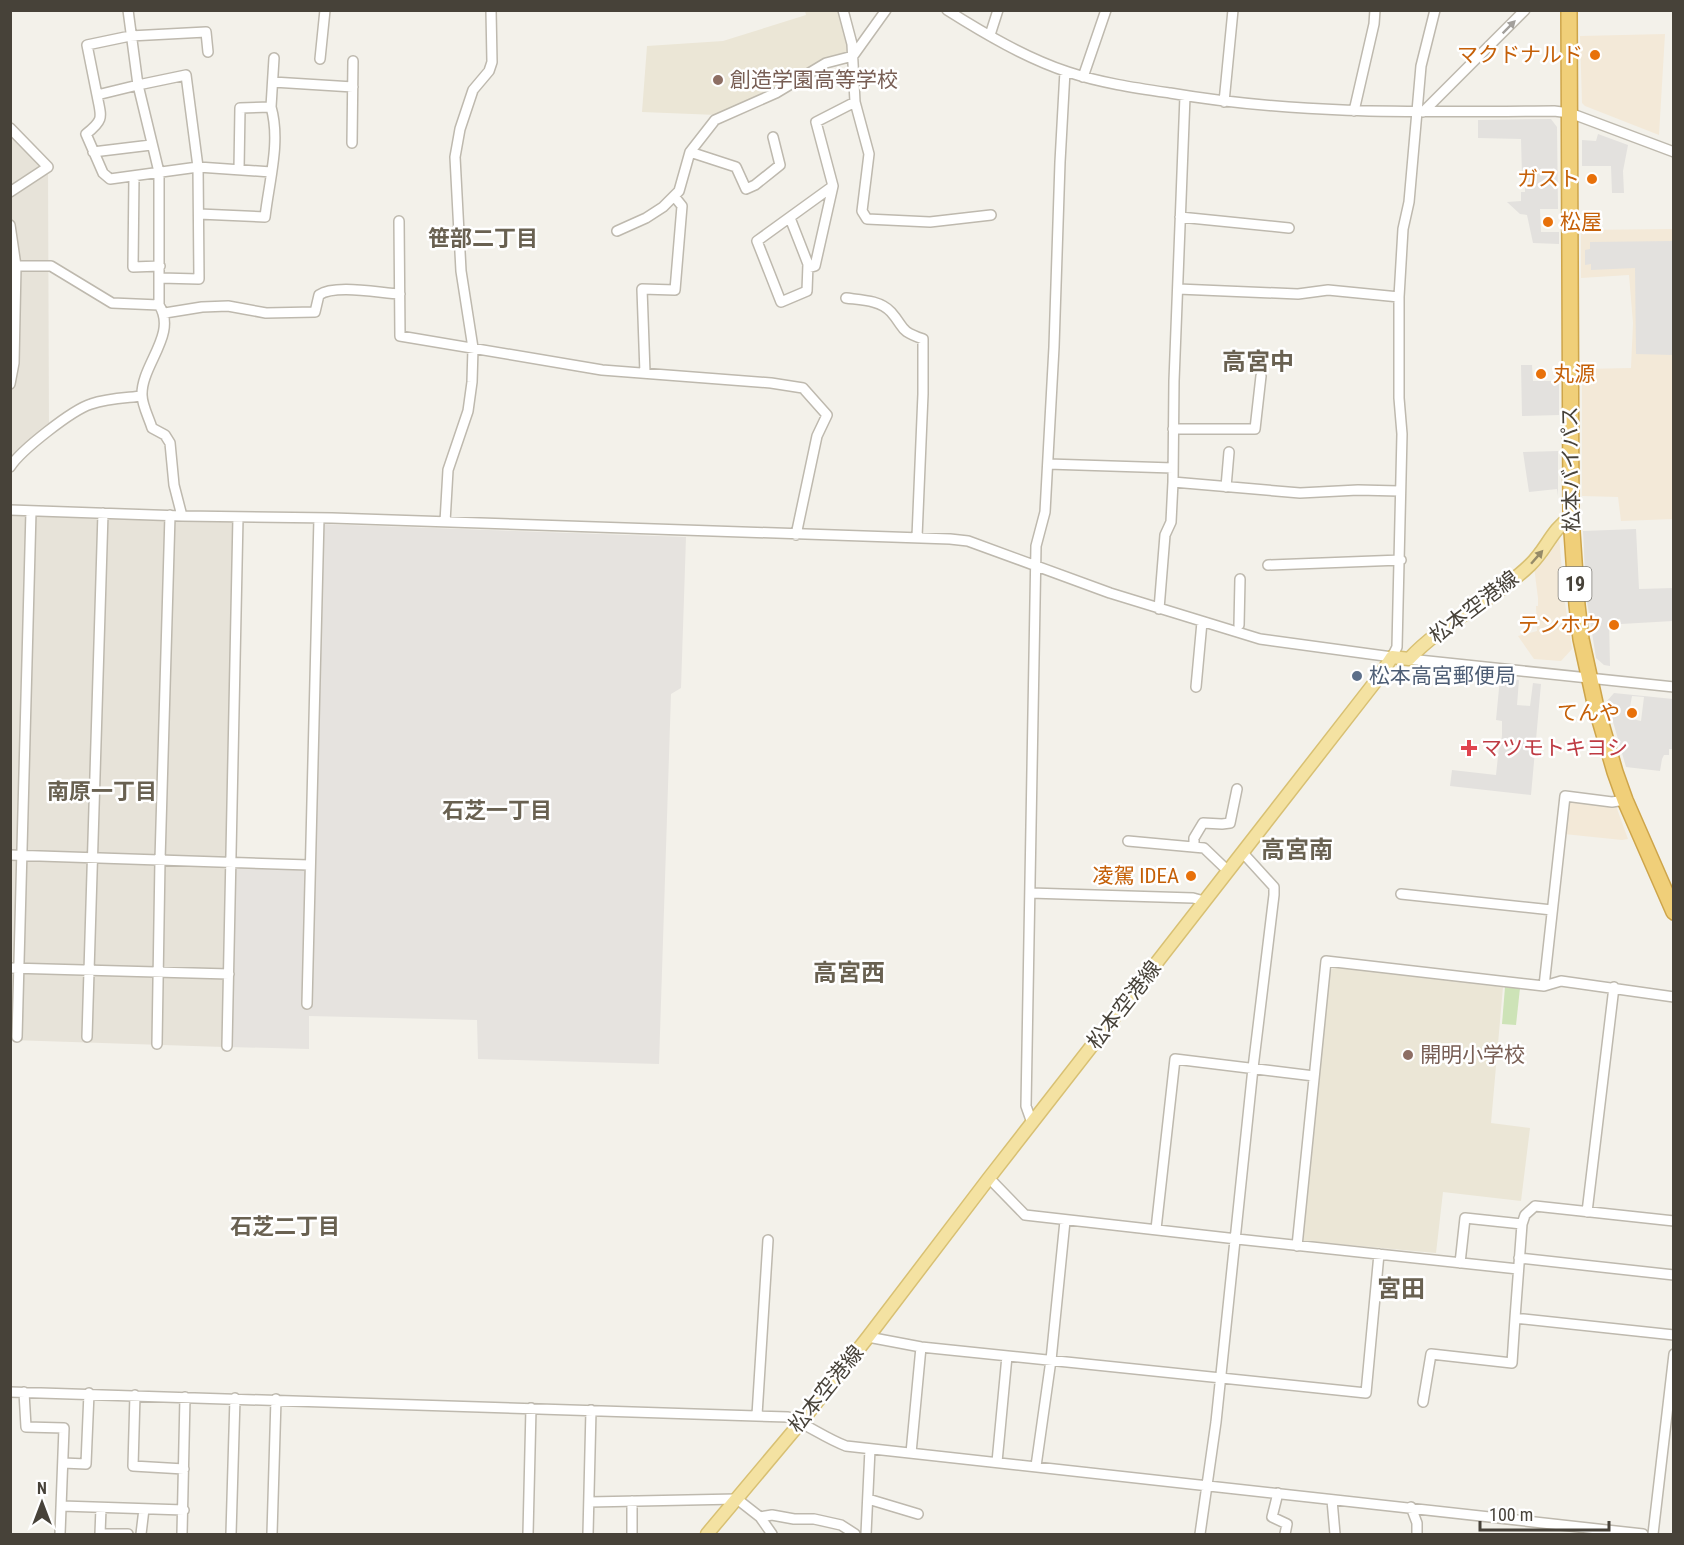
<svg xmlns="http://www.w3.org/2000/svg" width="1684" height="1545" font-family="'Roboto Condensed','Noto Sans JP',sans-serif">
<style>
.residential{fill:#e7e3d9}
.commercial{fill:#f3e9d8}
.industrial{fill:#e6e3df}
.education{fill:#ebe6d6}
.green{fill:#cde3b7}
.parking{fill:#e3e1de;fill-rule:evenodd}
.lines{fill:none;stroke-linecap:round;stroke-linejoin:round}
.minor-casing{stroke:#beb9ae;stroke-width:12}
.major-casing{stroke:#d8c073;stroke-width:15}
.highway-casing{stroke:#cea54a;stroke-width:18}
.minor{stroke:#fff;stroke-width:9}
.major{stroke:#f4e2a2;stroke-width:12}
.highway{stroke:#f0cf79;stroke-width:15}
.oneway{fill:#a3a09c}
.oneway2{fill:#958a68}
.food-dot{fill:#e8710a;stroke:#fff;stroke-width:2}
.education-dot{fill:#8d6e63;stroke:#fff;stroke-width:2}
.service-dot{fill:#5c6f8a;stroke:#fff;stroke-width:2}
.health-dot{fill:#e0444e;stroke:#fff;stroke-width:2}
.labels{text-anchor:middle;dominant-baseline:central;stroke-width:5;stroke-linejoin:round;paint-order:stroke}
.shield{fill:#fff;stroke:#7e7b74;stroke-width:1.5}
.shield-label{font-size:20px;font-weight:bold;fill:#474239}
.food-label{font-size:21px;fill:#c56008;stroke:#fff;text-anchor:end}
.education-label{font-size:21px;fill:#785e54;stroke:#fff;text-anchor:start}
.street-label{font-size:21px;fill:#474239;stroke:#fff}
.service-label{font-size:21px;fill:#4e5e75;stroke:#fff;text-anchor:start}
.health-label{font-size:21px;fill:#be3a42;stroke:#fff;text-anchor:start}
.neighbourhood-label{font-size:22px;font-weight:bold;fill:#696151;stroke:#fff}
.quarter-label{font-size:24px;font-weight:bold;fill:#696151;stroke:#fff}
</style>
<rect width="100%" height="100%" fill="#f3f1ea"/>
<path class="residential" d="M11 128 48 167 49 427 37 436H34L30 439 11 462Z
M11 515 235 522 224 1047 11 1040Z"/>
<path class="commercial" d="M1665 34 1659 135 1585 106 1582 103 1580 36Z
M1673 229V519L1621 521 1618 497 1582 496V369L1631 368 1633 323 1629 275 1581 278V230Z
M1559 535 1564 597 1572 649 1561 661 1534 659 1518 636 1537 631 1536 606H1538V598L1534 567Z
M1568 801 1616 806 1628 839 1622 840 1564 834Z"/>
<path class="industrial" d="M321 524 686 537 681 688 671 694 659 1064 478 1059 477 1020 309 1016V1049L230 1047 233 871 235 868 312 869Z"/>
<path class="education" d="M805 11H838L846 37 849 50 847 53 758 99 717 115 642 112 647 46 723 41 806 15Z
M1334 967 1503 987 1491 1123 1530 1128 1521 1201 1443 1192 1436 1253 1316 1242 1315 1244 1300 1243 1327 974Z"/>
<path class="green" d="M1505 987 1520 988 1516 1025 1502 1024Z"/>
<path class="parking" d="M1551 119 1557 127 1558 209H1540L1541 232H1559V244L1533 243 1527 215 1520 214 1507 202 1521 201V192H1525V176H1522L1521 139 1478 138V120Z
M1598 134 1628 145 1623 171 1624 193H1612L1611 166H1582V140L1596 141Z
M1673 241V355L1636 354 1635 268 1591 270V264L1585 265V250L1590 249V242Z
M1521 365H1532L1533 381H1559V415L1522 416Z
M1558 451V496L1557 489 1529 492 1523 452Z
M1636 529 1639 589 1673 588V621L1621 624 1620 619 1609 620 1610 666 1604 665 1596 658 1586 595 1583 531Z
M1500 678 1519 680 1517 705 1530 706 1533 683 1541 684 1531 795 1450 786 1452 770 1496 775 1499 747 1501 746 1502 735V721L1496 720Z
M1614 693 1673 699V749H1669V755H1664L1662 759 1660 771 1626 767 1607 701ZM1632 696 1644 697 1641 721 1628 718Z"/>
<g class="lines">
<defs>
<path id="minor" d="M128 10 138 85 97 95 87 45 130 36 206 32 208 52
M843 10 852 44 855 102 869 154 862 211 867 219 930 222 991 215
M947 10C985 34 1026 58 1068 72 1101 83 1136 88 1170 93 1297 115 1426 112 1554 111L1570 113 1674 152
M990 35 998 10
M320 59 325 10
M1083 77 1106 10
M273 82 353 87
M97 95C101 117 105 119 86 134L103 173 110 179 198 167 271 172
M1224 102 1233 10
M1354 111 1374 24 1375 10
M1423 112 1525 10
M10 128 48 167 10 192
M352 143 353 61
M93 152 151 145
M690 152 736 167 746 189 755 185 780 165 773 137
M239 169 240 108 271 107 274 58
M134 176 133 267 160 266
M199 214 265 217C269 181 281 142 271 107
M1180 217 1289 228
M790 218 808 264 807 291 781 302 757 241 833 186 816 122 855 102
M399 221 400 336 602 370 771 383 803 388 827 415 817 436 796 535
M10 225 16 266 14 363 10 384
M617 231 646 218 663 207 679 191 690 152 715 120 776 93 826 63 853 56 886 10
M10 266H51L112 303 159 305C178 334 141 365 142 395 142 405 149 418 152 428L165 435 170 443 174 485 182 516
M808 268 815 266 833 186
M1178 289 1298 294 1328 290 1399 297
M846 298C861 300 880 300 891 312 906 329 898 330 923 339V394L917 537
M159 305V172L138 85 186 75 198 167 199 279 160 278
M165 313 202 307 228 306 266 313 315 312 319 295C335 284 379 293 400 294
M645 373 642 289 675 290 682 206 674 196
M1173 429H1255L1261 376
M1048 464 1173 468
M10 467C21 450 72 410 91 404 108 398 125 398 142 396
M1173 482 1300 493 1358 490 1399 491
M1226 487 1229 452
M10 510 182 516 332 518 950 539 968 541 1110 593 1260 639 1392 657 1397 647 1402 434 1399 398V297L1403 229 1409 202 1421 66 1435 10
M445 522 448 470 468 411 472 382 473 348 461 271 455 157 460 129 473 90 489 71 492 62 491 10
M1268 565 1401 560
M1159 609 1165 535 1171 522 1173 482 1174 381 1185 96
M1239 625 1240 579
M1409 659 1674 687
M1196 687 1202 622
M1128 841 1204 848 1228 871
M1194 847V838L1203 823 1222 824 1230 823 1237 789
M10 855 309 865
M1030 893 1193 898 1204 901
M1401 894 1552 910
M10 968 229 974
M1544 986 1565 796 1612 802 1625 800
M307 1004 319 518
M17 1037 31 511
M87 1037 103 513
M157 1044 160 860 170 515
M227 1046 238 517
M1032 1123 1026 1106 1036 546 1045 512 1054 347 1060 162 1065 71
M989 1178 1025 1215 1237 1239 1518 1269
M1587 1212 1614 987
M1674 1221 1535 1206 1525 1215 1522 1224 1515 1318 1674 1335
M1156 1229 1175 1059 1314 1076
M1297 1246 1326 961 1544 986 1561 981 1674 997
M1519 1258 1674 1275
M1460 1263 1465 1218 1522 1224
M868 1337 921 1347 1366 1393 1379 1254
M10 1392 788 1417C808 1425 825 1438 846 1446L1643 1534
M24 1392 26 1427 64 1428 60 1534
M135 1395 133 1466 184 1469
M1423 1402 1431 1354 1512 1363 1515 1318
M757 1415 768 1240
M911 1453 921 1347
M997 1462 1007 1356
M63 1463 86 1464 89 1393
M1036 1466 1051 1360 1065 1221
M1278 1493 1272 1517 1287 1524 1285 1534
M868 1499 918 1514
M1332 1500 1335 1534
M632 1501V1534
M589 1502 737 1499 760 1517 772 1534
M62 1506 184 1510
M1411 1507 1417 1523V1534
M101 1508 100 1534H128
M760 1517 772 1515 794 1519H814L841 1525 855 1534
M141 1534 144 1509
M182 1534 185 1397
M231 1534 235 1398
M272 1534 276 1399
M528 1534 531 1408
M588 1534 591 1410
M866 1534 870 1449
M1200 1534 1216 1422 1253 1068 1274 895V887L1243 853
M1653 1534 1674 1354"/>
<path id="major" d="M707 1534 801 1422 868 1337 989 1178 1379 677 1392 657 1409 659C1442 623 1494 600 1530 565 1547 549 1551 530 1571 517"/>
<path id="highway" d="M1569 10 1571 517 1577 605 1581 639 1595 703 1615 772 1625 800 1674 912"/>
</defs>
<use href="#minor" class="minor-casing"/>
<use href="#major" class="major-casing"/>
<use href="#highway" class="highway-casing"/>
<use href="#minor" class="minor"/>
<use href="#major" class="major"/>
<use href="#highway" class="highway"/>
</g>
<defs><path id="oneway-solid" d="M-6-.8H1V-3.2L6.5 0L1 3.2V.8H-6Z" transform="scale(1.5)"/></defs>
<use class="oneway" href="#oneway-solid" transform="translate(1509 27) rotate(-45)"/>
<use class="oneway2" href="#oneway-solid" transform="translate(1537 557) rotate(-49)"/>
<g class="food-dot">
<circle cx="1595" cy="55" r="6"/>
<circle cx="1592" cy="179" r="6"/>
<circle cx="1548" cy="222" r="6"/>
<circle cx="1541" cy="374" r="6"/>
<circle cx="1614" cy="625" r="6"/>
<circle cx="1632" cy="713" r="6"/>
<circle cx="1191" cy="876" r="6"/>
</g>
<g class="education-dot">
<circle cx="718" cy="80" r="6"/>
<circle cx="1408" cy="1055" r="6"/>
</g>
<circle class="service-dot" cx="1357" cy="676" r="6"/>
<path class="health-dot" d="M1466 739h6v6h6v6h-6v6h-6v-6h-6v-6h6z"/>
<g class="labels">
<rect class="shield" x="1558.5" y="567" width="33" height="34" rx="4.5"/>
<g class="shield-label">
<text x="1575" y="584">19</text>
</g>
<g class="food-label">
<text x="1583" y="55">マクドナルド</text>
<text x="1580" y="179">ガスト</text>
<text x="1560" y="222" text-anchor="start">松屋</text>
<text x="1553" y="374" text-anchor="start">丸源</text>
<text x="1602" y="625">テンホウ</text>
<text x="1620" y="713">てんや</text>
<text x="1179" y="876">凌駕 IDEA</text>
</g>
<g class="education-label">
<text x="730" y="80">創造学園高等学校</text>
<text x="1420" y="1055">開明小学校</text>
</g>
<g class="street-label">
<text transform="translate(1571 469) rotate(-91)">松本バイパス</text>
<text transform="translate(1474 607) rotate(-37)">松本空港線</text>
<text transform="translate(1124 1005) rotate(-52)">松本空港線</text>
<text transform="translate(826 1389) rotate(-51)">松本空港線</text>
</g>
<g class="service-label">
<text x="1369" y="676">松本高宮郵便局</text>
</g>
<g class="health-label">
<text x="1481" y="748">マツモトキヨシ</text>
</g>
<g class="neighbourhood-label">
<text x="483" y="238">笹部二丁目</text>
<text x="102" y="791">南原一丁目</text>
<text x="497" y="810">石芝一丁目</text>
<text x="285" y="1226">石芝二丁目</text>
</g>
<g class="quarter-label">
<text x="1258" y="362">高宮中</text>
<text x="1297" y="850">高宮南</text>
<text x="849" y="973">高宮西</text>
<text x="1401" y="1289">宮田</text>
</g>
</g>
<rect width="1684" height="1545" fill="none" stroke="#474239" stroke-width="24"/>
<g transform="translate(42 1503)" stroke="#ffffff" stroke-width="4.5" paint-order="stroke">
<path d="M0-4.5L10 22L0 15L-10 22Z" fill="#474239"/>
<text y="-9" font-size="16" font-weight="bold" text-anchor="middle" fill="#474239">N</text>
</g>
<path d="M1480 1521v9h129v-9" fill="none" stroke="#474239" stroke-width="3"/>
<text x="1489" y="1521" font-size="18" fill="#474239" stroke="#ffffff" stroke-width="4.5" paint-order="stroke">100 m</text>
</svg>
